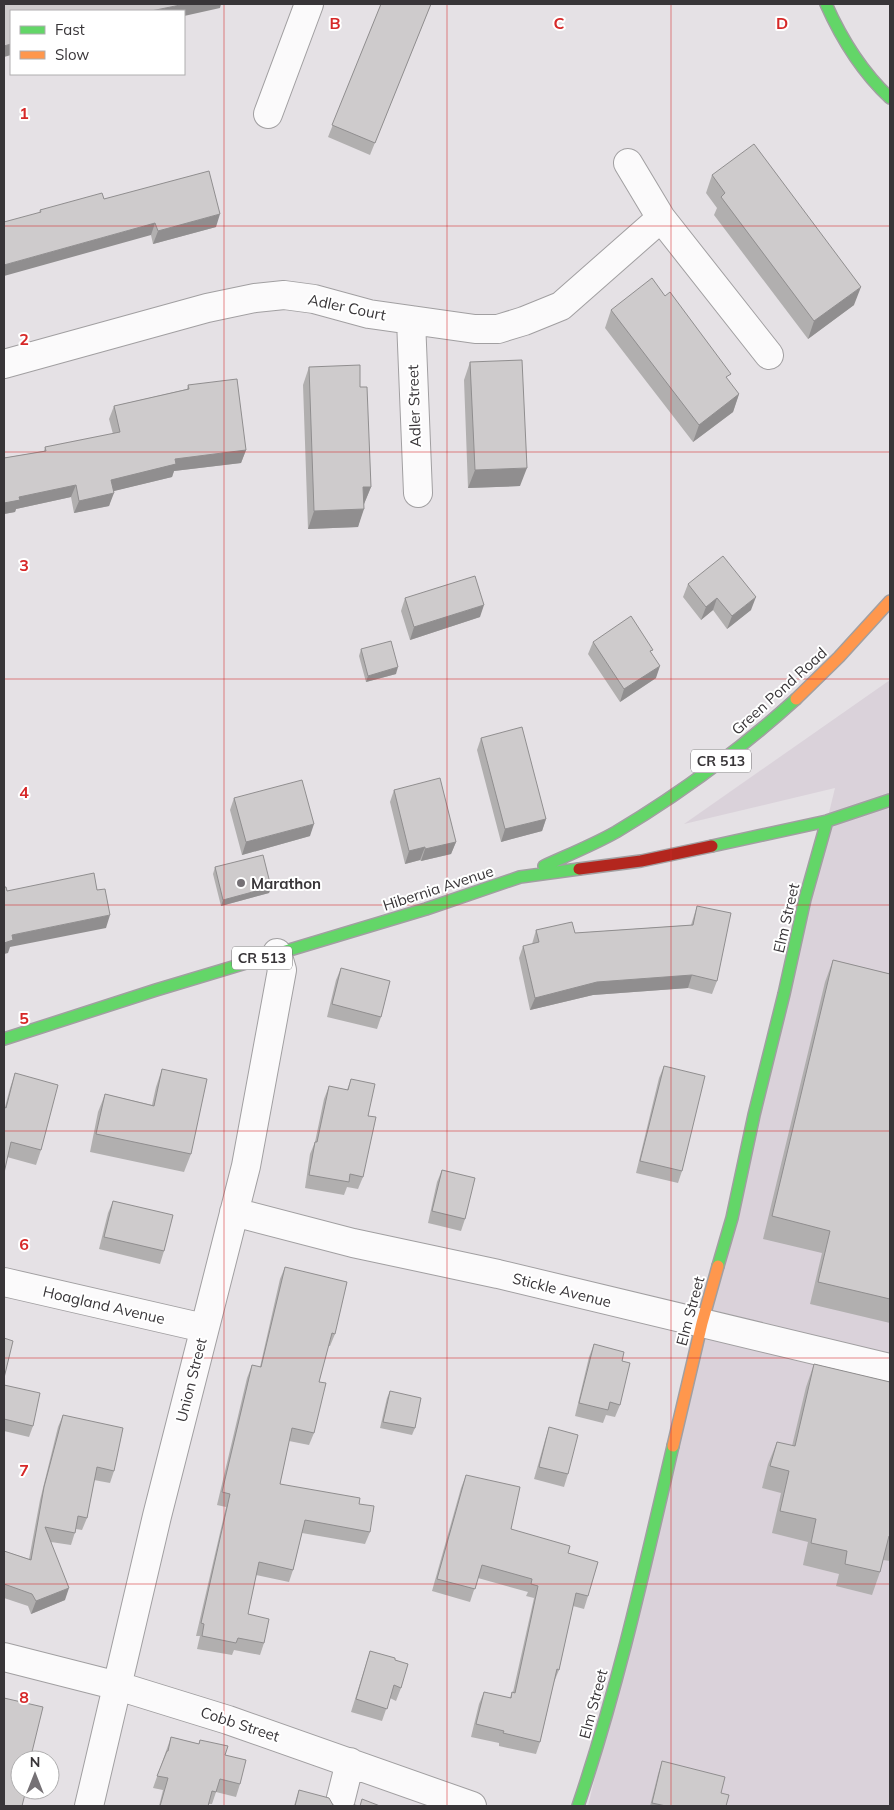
<svg xmlns="http://www.w3.org/2000/svg" width="894" height="1810" font-family="Mulish,sans-serif">
<style>
.built{fill:#dad2da}
.lines{fill:none;stroke-linecap:round;stroke-linejoin:round}
.street-casing{stroke:#a19fa1;stroke-width:30}
.fast-casing{stroke:#a19fa1;stroke-width:14}
.slow-casing{stroke:#a19fa1;stroke-width:14}
.jam-casing{stroke:#a19fa1;stroke-width:14}
.street{stroke:#fbfafb;stroke-width:28}
.fast{stroke:#63d668;stroke-width:11}
.slow{stroke:#ff974d;stroke-width:11}
.jam{stroke:#b3261e;stroke-width:11}
.wall{fill:#b1afaf}
.shaded-wall{fill:#908e8f}
.building{fill:#cecbcc;stroke:#908e8f}
.grid{fill:none;stroke:#d62828;stroke-width:1;stroke-opacity:0.55}
.poi-dot{fill:#757175;stroke:#fff;stroke-width:2}
.labels{text-anchor:middle;dominant-baseline:central;stroke-width:4;stroke-linejoin:round;paint-order:stroke}
.shield{fill:#fff;stroke:#747274;stroke-width:1}
.shield-label{font-size:14px;font-weight:bold;fill:#383538}
.street-label{font-size:15px;fill:#383538;stroke:#fff}
.poi-label{font-size:15px;font-weight:bold;fill:#383538;stroke:#fff;text-anchor:start}
.grid-label{font-size:16px;text-anchor:middle;font-weight:bold;fill:#d62828;stroke:#fff;stroke-width:4;stroke-linejoin:round;paint-order:stroke}
</style>
<rect width="100%" height="100%" fill="#e5e1e5"/>
<path class="built" d="M890 680V1806H588L835 788 684 824Z"/>
<g class="lines">
<defs>
<path id="street" d="M268 114 309 4
M628 163 661 218 769 355
M411 320 418 493
M4 364 207 308 255 298 284 295 314 299 369 314 475 329H498L524 321 561 306 661 218
M234 1212 353 1243 498 1274 890 1368
M4 1282 204 1328
M4 1657 118 1686 228 1720 472 1806
M89 1806 157 1516 246 1166 282 970 277 953
M339 1806 350 1762"/>
<path id="fast" d="M826 4C842 40 861 71 890 98
M712 846 827 821 890 800
M544 866C568 855 593 845 616 832 678 795 743 747 796 699
M4 1039 156 990 426 909 520 877 579 869
M718 1266 732 1218 754 1115 784 994 805 899 827 821
M578 1806C618 1688 645 1566 673 1446"/>
<path id="slow" d="M796 699 839 657 890 601
M673 1446 702 1323 718 1266"/>
<path id="jam" d="M579 869 641 861 712 846"/>
</defs>
<use href="#street" class="street-casing"/>
<use href="#fast" class="fast-casing"/>
<use href="#slow" class="slow-casing"/>
<use href="#jam" class="jam-casing"/>
<use href="#street" class="street"/>
<use href="#fast" class="fast"/>
<use href="#slow" class="slow"/>
<use href="#jam" class="jam"/>
</g>
<path class="wall" d="M381 4H431L370 155 328 137Z
M712 175 854 305 808 339 714 215 717 208 706 193Z
M104 199 216 227 153 244 151 235 39 213 40 210Z
M611 310 739 394 733 412 693 442 605 328Z
M470 362 520 486 468 488 464 380Z
M309 367 360 387 371 487 364 504 358 527 308 529 303 385Z
M188 385 246 450 241 463 174 471 172 477 113 491 109 506 74 513 71 497 16 509 15 512 4 514V458L44 451 45 447 113 434 109 419 114 406 187 389Z
M688 584 751 610 727 629 713 610 701 620 683 597Z
M405 598 480 617 410 640 401 611Z
M593 642 651 653 656 678 620 702 588 654Z
M361 649 396 674 366 682 359 656Z
M481 738 546 819 542 831 501 842 477 750Z
M394 790 456 842 451 854 421 861 420 860 405 864 390 802Z
M234 798 310 836 242 855 230 810Z
M215 867 271 887 269 893 221 906 213 874Z
M697 906 717 981 712 994 688 988 593 995 530 1010 519 958 523 946 532 944 536 930 575 933 691 925Z
M833 960 890 974V1323L810 1304 822 1253 763 1239 825 982Z
M341 968 381 1017 377 1029 327 1017 336 980Z
M664 1066 682 1171 678 1183 636 1173 659 1078Z
M162 1069 191 1154 184 1172 90 1152 98 1112 105 1094 152 1105 156 1087Z
M15 1073 41 1150 36 1165 7 1157 5 1107 10 1088Z
M351 1079 368 1116 363 1177 358 1189 347 1187 344 1195 305 1188 310 1154 315 1142 324 1099 329 1086 347 1090Z
M442 1170 465 1219 461 1231 428 1223 437 1182Z
M113 1201 164 1251 160 1264 99 1249 108 1213Z
M285 1267 335 1334 330 1346H328L319 1382 314 1433 309 1445 289 1441 280 1484 359 1504 370 1532 365 1544 302 1533 293 1570 289 1582 256 1575 248 1614 264 1643 260 1655 234 1650 232 1655 197 1649 200 1636H196L226 1507 217 1505 247 1378 252 1365 260 1367 280 1279Z
M594 1344 622 1361 620 1405 615 1417 606 1415 603 1423 575 1416 589 1357Z
M814 1364 890 1382V1561L883 1560 880 1572 872 1595 836 1586 839 1574 803 1565 808 1542 772 1533 781 1493 762 1488 768 1464 777 1442 792 1446 806 1387Z
M4 1385 33 1426 29 1437 4 1431Z
M390 1391 415 1428 412 1435 380 1428 387 1398Z
M63 1415 114 1471 110 1483 94 1480 87 1518 82 1530 76 1529 71 1545 51 1542 65 1600 31 1614 28 1606 4 1598V1551L29 1559 40 1500 58 1427Z
M549 1427 568 1474 564 1487 534 1479 545 1440Z
M466 1475 511 1529 568 1553 588 1596 584 1609 573 1606 559 1670 554 1682 540 1742 536 1754 499 1746V1743L471 1737 479 1704 484 1692 510 1698 512 1692H513L534 1598 526 1596 528 1592 478 1578 470 1602 432 1591 461 1488Z
M370 1651 395 1660 401 1688 396 1701 390 1698 382 1721 351 1712Z
M171 1737 199 1744 200 1740 225 1755 240 1784 236 1797 216 1792 212 1804H209L208 1806H159L163 1790 153 1788Z
M662 1761 721 1793 726 1806H650L658 1774Z
M299 1790 333 1805 335 1806H294Z"/>
<path class="shaded-wall" d="M185 4H221L220 8 184 16V11H151Z
M11 44V55L4 57V46Z
M220 214 216 227 153 244 158 231Z
M155 223 151 235 4 276V265Z
M861 287 854 305 808 339 814 321Z
M739 394 733 412 693 442 699 425Z
M246 450 241 463 174 471 172 477 106 493 111 480 175 459Z
M527 468 520 486 468 488 475 470Z
M76 485 71 497 16 509 15 512 4 514V503L19 497Z
M363 487H371L364 504Z
M114 493 109 506 74 513 79 501Z
M364 509 358 527 308 529 314 511Z
M756 597 751 610 727 629 732 616Z
M717 598 713 610 701 620 706 607Z
M484 605 480 617 410 640 414 627Z
M660 666 656 678 620 702 624 689Z
M398 667 396 674 366 682 368 676Z
M546 819 542 831 501 842 505 829Z
M314 824 310 836 242 855 246 842Z
M456 842 451 854 421 861 425 849Z
M425 847 420 860 405 864 409 851Z
M271 887 269 893 221 906 223 900Z
M110 915 106 928 10 947 8 953 4 954V943L12 935Z
M692 975 688 988 593 995 530 1010 535 998 597 982Z
M69 1588 65 1600 31 1614 36 1601Z"/>
<path class="building" d="M4 4H185L151 11H11V44L4 46Z
M381 4H431L375 143 332 125Z
M754 144 861 287 814 321 721 197 725 193 712 175Z
M209 171 220 214 158 231 155 223 4 265V222L41 212 40 210 102 193 104 199Z
M652 278 665 296 670 292 731 374 726 377 739 394 699 425 611 310Z
M522 360 527 468 475 470 470 362Z
M360 365V387H367L371 487H363L364 509 314 511 309 367Z
M237 379 246 450 175 459 176 464 111 480 114 493 79 501 76 485 19 497 20 500 4 503V458L46 451 45 447 120 432 114 406 189 389 188 385Z
M723 556 756 597 732 616 717 598 706 607 688 584Z
M475 576 484 605 414 627 405 598Z
M631 616 653 650 650 651 660 666 624 689 593 642Z
M391 641 398 667 368 676 361 649Z
M522 727 546 819 505 829 481 738Z
M440 778 456 842 425 849V847L409 851 394 790Z
M302 780 314 824 246 842 234 798Z
M263 855 271 887 223 900 215 867Z
M94 873 97 890 105 889 110 915 12 935 13 940 4 943V887H6L7 891Z
M697 906 731 913 717 981 692 975 597 982 535 998 523 946 539 942 536 930 572 922 575 933 693 925Z
M833 960 890 974V1299L818 1282 830 1231 772 1216Z
M341 968 390 981 381 1017 332 1004Z
M664 1066 705 1076 682 1171 640 1161Z
M162 1069 207 1079 191 1154 96 1134 105 1094 154 1106Z
M15 1073 58 1085 41 1150 11 1142 4 1173V1107L6 1108Z
M351 1079 375 1084 368 1116 376 1117 363 1177 350 1174 349 1182 309 1175 315 1142H317L329 1086 348 1090Z
M442 1170 475 1178 465 1219 432 1211Z
M113 1201 173 1215 164 1251 104 1237Z
M285 1267 347 1282 335 1334 332 1333 319 1382 326 1383 314 1433 292 1428 280 1484 360 1498 359 1504 374 1506 370 1532 305 1520 293 1570 259 1562 248 1614 269 1619 264 1643 238 1638 236 1643 202 1636 204 1624 201 1623 230 1494 222 1492 252 1365 261 1367Z
M4 1338 13 1341 4 1378Z
M594 1344 624 1352 622 1361 630 1363 620 1405 610 1402 608 1410 579 1403Z
M814 1364 890 1382V1537L889 1536 880 1572 845 1564 847 1551 811 1543 816 1519 780 1511 789 1471 770 1466 777 1442 795 1446Z
M4 1385 40 1393 33 1426 4 1419Z
M390 1391 421 1398 415 1428 383 1422Z
M63 1415 123 1428 114 1471 97 1467 87 1518 78 1516 75 1533 45 1527 69 1588 36 1601 32 1594 4 1584V1551L31 1560 44 1487Z
M549 1427 578 1435 568 1474 539 1467Z
M466 1475 520 1487 511 1529 570 1546 568 1553 598 1562 588 1596 576 1593 559 1670 557 1669 540 1742 503 1733 504 1731 476 1724 484 1692 511 1698 512 1692 515 1693 538 1586 531 1584 532 1579 482 1565 475 1589 437 1579Z
M370 1651 395 1658V1660L408 1664 401 1688 394 1685 387 1709 356 1699Z
M4 1698 43 1707 30 1760H20V1790H26L22 1806H4Z
M171 1737 199 1744 200 1740 228 1746 225 1755 246 1760 240 1784 220 1779 216 1792 212 1791 208 1806H160L168 1778 157 1776 167 1751H168Z
M662 1761 725 1777 721 1793 729 1795 726 1806H666L652 1803Z
M299 1790 329 1798 333 1805 335 1806H295Z
M362 1799 380 1806H352L354 1805 360 1806Z"/>
<path class="grid" d="M224 4V1806M447 4V1806M671 4V1806M4 226H890M4 452H890M4 679H890M4 905H890M4 1131H890M4 1358H890M4 1584H890"/>
<circle class="poi-dot" cx="241" cy="883" r="5"/>
<g class="labels">
<g class="shield">
<rect x="691" y="749.5" width="60" height="23" rx="4"/>
<rect x="232" y="946.5" width="60" height="23" rx="4"/>
</g>
<g class="shield-label">
<text x="721" y="761">CR 513</text>
<text x="262" y="958">CR 513</text>
</g>
<g class="street-label">
<text transform="translate(347 307) rotate(12)">Adler Court</text>
<text transform="translate(414 406) rotate(-92)">Adler Street</text>
<text transform="translate(779 691) rotate(-42)">Green Pond Road</text>
<text transform="translate(438 888) rotate(-18)">Hibernia Avenue</text>
<text transform="translate(786 918) rotate(-77)">Elm Street</text>
<text transform="translate(562 1290) rotate(14)">Stickle Avenue</text>
<text transform="translate(104 1305) rotate(13)">Hoagland Avenue</text>
<text transform="translate(690 1311) rotate(-75)">Elm Street</text>
<text transform="translate(191 1380) rotate(-76)">Union Street</text>
<text transform="translate(593 1704) rotate(-75)">Elm Street</text>
<text transform="translate(240 1724) rotate(18)">Cobb Street</text>
</g>
<g class="poi-label">
<text x="251" y="883">Marathon</text>
</g>
</g>
<g class="grid-label">
<text x="335" y="29">B</text>
<text x="559" y="29">C</text>
<text x="782" y="29">D</text>
<text x="24" y="119">1</text>
<text x="24" y="345">2</text>
<text x="24" y="571">3</text>
<text x="24" y="798">4</text>
<text x="24" y="1024">5</text>
<text x="24" y="1250">6</text>
<text x="24" y="1476">7</text>
<text x="24" y="1703">8</text>
</g>
<rect width="894" height="1810" fill="none" stroke="#383538" stroke-width="10"/>
<rect x="10" y="10" width="175" height="65" fill="#ffffff" stroke="#afaeaf"/>
<rect x="20" y="26" width="25" height="8" fill="#63d668" stroke="#afaeaf"/>
<text x="55" y="35" font-size="15" fill="#383538">Fast</text>
<rect x="20" y="51" width="25" height="8" fill="#ff974d" stroke="#afaeaf"/>
<text x="55" y="60" font-size="15" fill="#383538">Slow</text>
<g transform="translate(35 1775)"><circle r="24" fill="#ffffff" stroke="#afaeaf"/>
<path d="M0-4L9 19L0 12L-9 19Z" fill="#757175"/>
<text y="-8" font-size="14" font-weight="bold" text-anchor="middle" fill="#383538">N</text>
</g>
</svg>
